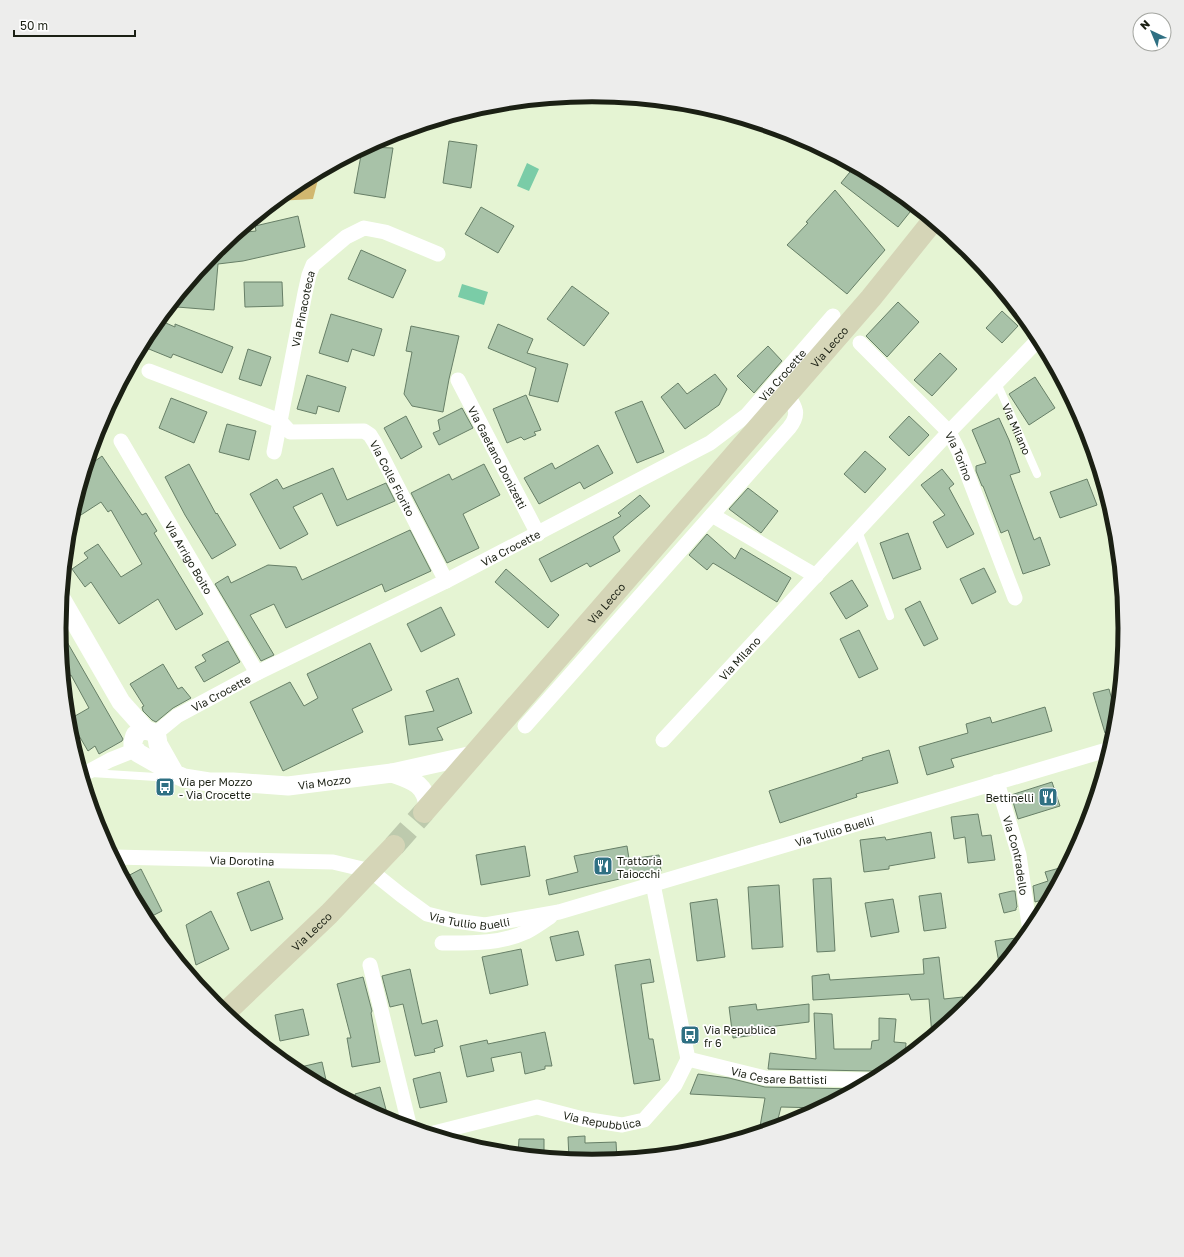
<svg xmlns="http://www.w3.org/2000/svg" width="1184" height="1257" font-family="'Golos Text',sans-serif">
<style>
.forest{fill:#d1b76f}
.water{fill:#7acca7}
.building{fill:#a8c2a8;stroke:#677f67}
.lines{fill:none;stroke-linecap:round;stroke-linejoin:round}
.secondary-tunnel{stroke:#bdcaad;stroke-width:22;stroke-dasharray:22 11;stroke-linecap:butt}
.service{stroke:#fff;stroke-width:8}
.minor{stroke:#fff;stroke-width:15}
.tertiary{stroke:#fff;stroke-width:19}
.secondary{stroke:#d5d5b7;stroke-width:22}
.labels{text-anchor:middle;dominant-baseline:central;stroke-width:3.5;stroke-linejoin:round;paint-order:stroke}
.street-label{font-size:11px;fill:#1b2014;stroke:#fff}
.poi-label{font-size:11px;fill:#1b2014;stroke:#fff;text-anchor:start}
.rim{fill:none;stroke:#1b2014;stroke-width:5}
</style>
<rect width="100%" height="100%" fill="#e5f4d3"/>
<path class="forest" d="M320 172 313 199 277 201 296 185Z"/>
<path class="water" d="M527 163 539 169 529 191 517 186Z
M462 284 488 292 484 305 458 297Z"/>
<path class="building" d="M449 141 477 145 471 188 443 183Z
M367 147 393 148 385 198 354 193 362 150Z
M854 167 888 185 914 207 898 227 841 183Z
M835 190 885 250 847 294 787 245 808 223 806 222Z
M481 207 514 226 498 253 465 234Z
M298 216 305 247 243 261 218 264 214 310 177 307 178 297 215 251 238 233 256 231 255 226Z
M361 250 406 270 393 298 348 279Z
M244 282H282L283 306 245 307Z
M572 286 609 313 584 346 547 319Z
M898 302 919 322 887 357 866 336Z
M1002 311 1018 326 1002 343 986 328Z
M331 314 382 329 374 356 352 349 348 362 319 353Z
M159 320 175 327V324L233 347 222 373 173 354 171 358 144 347 151 330Z
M498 324 533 339 527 353 568 364 558 402 529 395 536 368 488 348Z
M411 326 459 336 449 379 443 412 412 406 404 394 412 352 406 351Z
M768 346 782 361 754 393 737 376Z
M248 349 271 357 261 386 239 379Z
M940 353 957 369 932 396 914 380Z
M715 374 727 389 719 405 685 429 661 397 678 383 687 394Z
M307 375 346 387 339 412 318 406 316 414 297 409Z
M1035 377 1055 408 1029 425 1009 394Z
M526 395 541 430 534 432 536 435 524 440 521 437 507 443 493 409Z
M171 398 207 412 194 443 159 428Z
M642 401 664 452 637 463 615 412Z
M462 408 473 428 439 445 433 433 440 430 438 420Z
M406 416 422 447 401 459 384 428Z
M909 416 929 435 909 456 889 437Z
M999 418 1009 440 1020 472 1010 475 1034 540 1040 537 1050 565 1023 574 1008 530 1001 533 983 486H982L976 471V466L986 463 972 430Z
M227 424 256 431 249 460 219 452Z
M598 445 613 473 584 489 580 482 539 504 524 478 552 463 555 469Z
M865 451 886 469 865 493 844 474Z
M102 456 142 515 146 513 157 531 154 533 203 614 176 630 158 599 119 624 91 582 85 587 72 569 88 558 84 553 98 544 121 577 142 564 111 510 108 512 101 502 70 522 87 467Z
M189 464 216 514 217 513 236 545 212 559 185 515 165 477Z
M484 464 500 495 463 514 479 548 447 563 411 493 449 474 452 480Z
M333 468 347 500 386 483 395 501 337 526 322 493 293 507 308 534 280 549 250 494 277 479 283 489Z
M942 469 954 484 949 488 974 534 947 548 933 522 945 515 921 485Z
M1087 479 1097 505 1060 518 1050 492Z
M748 488 778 511 761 533 729 509Z
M640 495 650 506 613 537 620 551 590 567 587 563 551 582 539 559 621 516 618 513Z
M410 530 431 571 385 592 382 584 286 628 274 604 250 615 274 655 261 661 215 584 228 576 231 583 268 565 296 567 302 580Z
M908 533 921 569 893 579 880 543Z
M707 534 735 559 741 548 791 578 777 602 713 563 707 570 689 555Z
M984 568 996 592 972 604 960 579Z
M506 569 559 615 548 628 495 582Z
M852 580 868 606 846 619 830 593Z
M920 601 938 639 924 646 905 609Z
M441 607 455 635 421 652 407 624Z
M59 628 123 739 122 741 99 754 95 746 88 751 78 734 71 738 68 720 89 708 71 675 64 679Z
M859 630 878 669 859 678 840 639Z
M228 641 240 662 204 682 195 667 206 661 202 655Z
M370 643 392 690 352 709 363 732 283 771 250 702 290 682 304 706 318 698 307 674Z
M163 664 178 689 182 687 191 698 173 708 156 722 152 720 143 711 142 707 144 706 130 684Z
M458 678 472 713 437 728 443 740 409 745 405 716 434 711 426 691Z
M1109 689 1114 707 1117 706 1115 730 1105 733 1093 693Z
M1045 707 1052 731 951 759 954 767 927 775 919 747 968 733 966 724 990 717 992 723Z
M889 750 898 783 856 794 857 797 780 823 769 791 863 760 862 758Z
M1052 782 1060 806 1018 819 1011 795Z
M978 814 982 836 991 835 995 860 968 863 965 837 954 839 951 817Z
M931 832 935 858 889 866V869L864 872 860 840 885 837 886 840Z
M525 846 530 876 481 885 476 855Z
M627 846 629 859 659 855 661 871 633 876 549 895 546 880 578 872 574 856Z
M1067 866 1049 898 1035 902 1033 886 1048 881 1045 872Z
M141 869 162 911 146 919 124 878Z
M831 878 835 951 817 952 813 879Z
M269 881 283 919 251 931 237 893Z
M779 885 783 947 752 949 748 887Z
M1012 891H1015L1017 907 1016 908V910L1004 913 999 894Z
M941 893 946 928 924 931 919 896Z
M717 899 725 957 697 961 690 903Z
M893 899 899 932 871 937 865 903Z
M211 911 229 949 196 965 186 925Z
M578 931 584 955 556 961 550 937Z
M1023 937 1024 938 1000 968 995 941Z
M521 949 528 985 490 994 482 957Z
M939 957 944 999 963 997 964 1009 932 1036 929 999 911 1000 909 994 813 1000 812 976 829 974 830 980 924 974 923 959Z
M650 959 654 982 641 984 649 1039H653L660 1080 634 1084 615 965Z
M410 969 422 1024 437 1020 443 1046 434 1049 435 1052 415 1056 403 1004 390 1007 382 976Z
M363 977 372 1011 371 1013 380 1062 352 1067 347 1038H351L337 984Z
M756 1004 757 1010 809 1004V1022L760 1028 761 1034 733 1038 729 1007Z
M303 1009 309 1035 280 1041 275 1015Z
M814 1013 832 1014 834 1049H871L872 1041 879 1040V1018L896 1019 894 1042 906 1043 905 1058 888 1072 880 1076 877 1073 872 1071 768 1069 770 1053 816 1059Z
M545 1032 552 1066H545V1069L525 1074 521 1052 491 1058 494 1071 467 1077 460 1046 487 1040 488 1044Z
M322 1062 328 1089 292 1069Z
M440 1072 447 1102 420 1108 413 1079Z
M698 1074 729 1078 765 1087 856 1089 821 1108 781 1107 776 1127 759 1132 765 1098 690 1094Z
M380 1087 389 1121 357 1105 355 1094Z
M585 1136V1143L616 1142 617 1159 592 1161 569 1159 568 1137Z
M519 1139H544V1157L518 1154Z"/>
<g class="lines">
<path class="secondary-tunnel" d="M394 846 424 812"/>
<g class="service">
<path id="s1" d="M997 383 1037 474"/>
<path d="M858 531 890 616"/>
<path d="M91 773 172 778"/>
</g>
<g class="minor">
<path id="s2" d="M860 343 949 432 959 452 1015 598"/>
<path id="s3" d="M149 371 280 421 290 432 364 431 370 435 375 443 446 581"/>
<path id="s4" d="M458 380 538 534"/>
<path id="s5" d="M121 441 257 673"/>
<path id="s6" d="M274 452 305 293 309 275 313 265 346 237 364 228 385 232 438 254"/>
<path d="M712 515 816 576"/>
<path d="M525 726 789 428C800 414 796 408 787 394"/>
<path id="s7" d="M155 734 177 716 257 673 446 581 710 443 747 415 833 316"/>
<path id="s8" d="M663 740 949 432 1039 339"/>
<path d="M81 772H88L110 760 135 750"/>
<path id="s9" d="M997 782 1019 855 1030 931"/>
<path id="s10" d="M113 857 333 862 371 871 401 895 427 914 455 921 485 925 559 912 1110 749"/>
<path d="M442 943C470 943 500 944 526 932 534 928 542 922 550 917"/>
<path d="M370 965 410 1128"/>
<path id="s11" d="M688 1059 765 1078 872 1080"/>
<path id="s12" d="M430 1134 537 1107 583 1119 622 1125 644 1120 675 1085 688 1059 653 884"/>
</g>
<g class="tertiary">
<path d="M62 600 121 702 146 730"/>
<path d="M392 773C411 780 426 783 428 807"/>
<path id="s13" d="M175 774 158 744 157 737 155 734 152 732 146 730H142L135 735 133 742V746L138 753 175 774 184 778 209 782H233L288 786 392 773 473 755"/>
</g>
<g class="secondary">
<path id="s14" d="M424 812 871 298 932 222"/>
<path id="s15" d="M225 1013 329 914 394 846"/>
</g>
</g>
<defs>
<symbol id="bus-square" viewBox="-11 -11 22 22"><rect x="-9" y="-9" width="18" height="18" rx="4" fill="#2f7083" stroke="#fff"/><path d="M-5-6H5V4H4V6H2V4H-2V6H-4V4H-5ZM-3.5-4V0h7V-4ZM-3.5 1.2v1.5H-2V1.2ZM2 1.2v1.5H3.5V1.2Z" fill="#fff"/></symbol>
<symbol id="restaurant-square" viewBox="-11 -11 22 22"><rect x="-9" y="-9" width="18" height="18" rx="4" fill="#2f7083" stroke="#fff"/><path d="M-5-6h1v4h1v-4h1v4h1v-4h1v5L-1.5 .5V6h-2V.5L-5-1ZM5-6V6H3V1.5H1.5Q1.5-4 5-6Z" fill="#fff"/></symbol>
</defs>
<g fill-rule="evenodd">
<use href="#bus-square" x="154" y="776" width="22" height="22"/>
<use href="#restaurant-square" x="1037" y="786" width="22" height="22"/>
<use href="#restaurant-square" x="592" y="855" width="22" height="22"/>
<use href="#bus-square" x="679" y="1024" width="22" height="22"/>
</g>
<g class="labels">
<g class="street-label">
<text stroke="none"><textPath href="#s6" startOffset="146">Via Pinacoteca</textPath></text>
<text stroke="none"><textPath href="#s14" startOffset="617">Via Lecco</textPath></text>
<text stroke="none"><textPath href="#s7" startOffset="727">Via Crocette</textPath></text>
<text stroke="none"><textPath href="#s1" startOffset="50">Via Milano</textPath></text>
<text stroke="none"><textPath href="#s4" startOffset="87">Via Gaetano Donizetti</textPath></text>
<text stroke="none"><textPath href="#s2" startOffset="152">Via Torino</textPath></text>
<text stroke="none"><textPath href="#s3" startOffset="285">Via Colle Fiorito</textPath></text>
<text stroke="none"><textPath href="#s7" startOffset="402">Via Crocette</textPath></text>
<text stroke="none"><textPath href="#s5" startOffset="135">Via Arrigo Boito</textPath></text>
<text stroke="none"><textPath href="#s14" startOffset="277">Via Lecco</textPath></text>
<text stroke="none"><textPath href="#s8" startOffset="112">Via Milano</textPath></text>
<text stroke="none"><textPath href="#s7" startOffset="78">Via Crocette</textPath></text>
<text stroke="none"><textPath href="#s13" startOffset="281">Via Mozzo</textPath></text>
<text stroke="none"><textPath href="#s10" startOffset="751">Via Tullio Buelli</textPath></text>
<text stroke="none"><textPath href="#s9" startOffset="76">Via Contradello</textPath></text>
<text stroke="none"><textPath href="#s10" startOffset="129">Via Dorotina</textPath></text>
<text stroke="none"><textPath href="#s10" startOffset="373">Via Tullio Buelli</textPath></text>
<text stroke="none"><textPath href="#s15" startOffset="119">Via Lecco</textPath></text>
<text stroke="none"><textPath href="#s11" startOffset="93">Via Cesare Battisti</textPath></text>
<text stroke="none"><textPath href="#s12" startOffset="177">Via Repubblica</textPath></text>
</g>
<g class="poi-label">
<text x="179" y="781">Via per Mozzo<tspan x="179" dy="13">- Via Crocette</tspan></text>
<text x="1034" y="797" text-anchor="end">Bettinelli</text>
<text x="617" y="860">Trattoria<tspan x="617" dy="13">Taiocchi</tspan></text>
<text x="704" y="1029">Via Republica<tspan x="704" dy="13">fr 6</tspan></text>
</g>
</g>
<path d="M0 0H1184V1257H0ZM66 628a526 526 0 1 1 1052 0a526 526 0 1 1-1052 0Z" fill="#ededec" fill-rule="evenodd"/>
<path class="rim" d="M66 628a526 526 0 1 1 1052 0a526 526 0 1 1-1052 0Z"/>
<g transform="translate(1152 32) rotate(316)"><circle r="19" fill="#ffffff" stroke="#a4a6a1"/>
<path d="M0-3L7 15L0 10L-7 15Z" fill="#2f7083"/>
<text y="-6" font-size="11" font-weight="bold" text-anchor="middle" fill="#1b2014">N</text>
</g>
<path d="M14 30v6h121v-6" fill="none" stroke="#1b2014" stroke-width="2"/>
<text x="20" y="30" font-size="12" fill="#1b2014" stroke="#ffffff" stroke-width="3" paint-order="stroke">50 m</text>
</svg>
